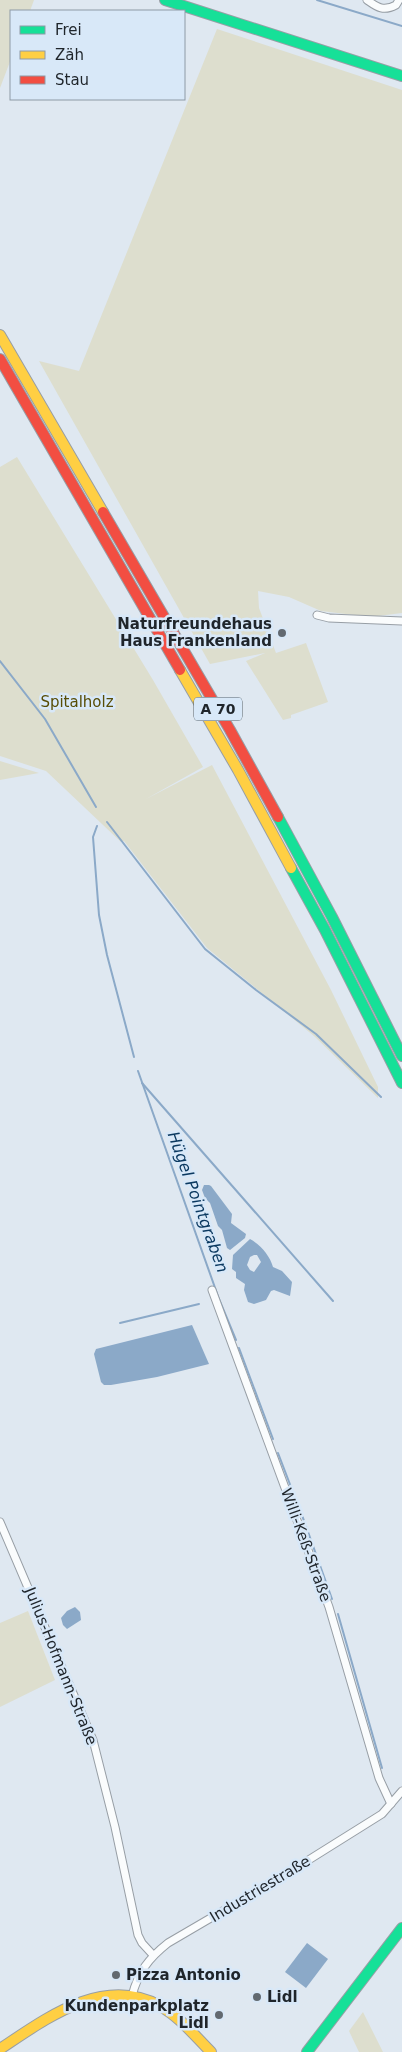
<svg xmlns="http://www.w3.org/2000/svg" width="402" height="2052" viewBox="0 0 402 2052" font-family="'DejaVu Sans',sans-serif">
	<rect width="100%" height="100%" fill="#dfe8f1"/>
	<g fill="#dddece">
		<path d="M0 0H34L30 11H11V59L0 88Z"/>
		<path d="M217 29 402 90V613L370 617 321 611 289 597 258 591 259 608 276 653 306 643 328 702 291 715V718L283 720 246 661 265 653 210 664 39 361 79 371Z"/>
		<path d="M17 457 153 680 203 767 146 799 212 765 331 990 378 1087V1098L314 1036 207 948 124 841 121 842 46 771 0 756V467Z"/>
		<path d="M0 761 39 773 0 780Z"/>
		<path d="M28 1611 55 1680 0 1707V1623Z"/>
		<path d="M363 2012 383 2052H359L349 2031Z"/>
	</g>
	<g fill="#8ba9c8" fill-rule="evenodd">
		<path d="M204 1185H209L211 1186 232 1214 231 1223 246 1234 245 1238 230 1250 227 1248 222 1230 218 1226 210 1203 205 1198 202 1190Z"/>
		<path d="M250 1239C261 1245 270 1256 273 1267L282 1271 292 1282 290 1296 274 1290 271 1291 266 1300 254 1304 248 1302 244 1290 245 1284 236 1278V1272L232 1269 233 1255ZM254 1255H257L261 1262 254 1272 250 1270 247 1265 250 1257Z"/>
		<path d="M192 1325 209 1364 157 1377 111 1385H104L101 1382 94 1354 96 1349Z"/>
		<path d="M75 1607 80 1612 81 1620 67 1629 63 1625 61 1618 67 1611Z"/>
		<path d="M307 1943 328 1959 306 1988 285 1972Z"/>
	</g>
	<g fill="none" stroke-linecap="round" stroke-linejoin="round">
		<g stroke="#8ba9c8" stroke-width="2">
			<path d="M317 0 402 26"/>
			<path d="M0 661 45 719 96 807"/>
			<path d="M107 822 205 949 256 990 316 1034 381 1097"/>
			<path d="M97 826 93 837 99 915 107 955 134 1057"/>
			<path d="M138 1071 219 1299 236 1340"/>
			<path d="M142 1083 333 1301"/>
			<path d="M120 1323 199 1304"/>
			<path d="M239 1348 273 1439"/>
			<path d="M278 1453 291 1487"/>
			<path d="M298 1504 332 1599"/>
			<path d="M338 1614 382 1768"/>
		</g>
		<defs>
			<g id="street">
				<path d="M367 0C377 7 383 12 396 5L399 0"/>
				<path d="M317 615 329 618 402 621"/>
				<path d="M212 1290 329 1607 379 1778 391 1804"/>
				<path d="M0 1522 93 1740 115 1827 138 1935 142 1943 153 1955"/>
				<path d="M132 1996C138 1972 149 1958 168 1943L291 1871 382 1814 402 1791"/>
			</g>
			<g id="fast">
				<path d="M165 0 402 76"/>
				<path d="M278 817 332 917 402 1056"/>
				<path d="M291 868 325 930 402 1083"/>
				<path d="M307 2052 402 1928"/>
			</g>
			<g id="slow">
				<path d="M0 335 103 512"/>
				<path d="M180 670 238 770 291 868"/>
				<path d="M0 2049C47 2018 103 1975 160 2006 180 2017 195 2036 211 2052"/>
			</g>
			<g id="jam">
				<path d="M0 359 180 670"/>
				<path d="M103 512 230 730 278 817"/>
			</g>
		</defs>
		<use href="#street" stroke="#979ea5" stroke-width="9"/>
		<use href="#fast" stroke="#979ea5" stroke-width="12"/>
		<use href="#slow" stroke="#979ea5" stroke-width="12"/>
		<use href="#jam" stroke="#979ea5" stroke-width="12"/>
		<use href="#street" stroke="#fafcfd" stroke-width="7"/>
		<use href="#fast" stroke="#16e098" stroke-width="10"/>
		<use href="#slow" stroke="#ffcf43" stroke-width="10"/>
		<use href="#jam" stroke="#f24e42" stroke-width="10"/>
	</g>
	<g fill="#626970" stroke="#d8e8f8" stroke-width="2">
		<circle cx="282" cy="633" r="5"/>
		<circle cx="116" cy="1975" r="5"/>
		<circle cx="257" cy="1997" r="5"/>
		<circle cx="219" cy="2015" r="5"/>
	</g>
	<g text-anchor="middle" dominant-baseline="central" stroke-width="5" stroke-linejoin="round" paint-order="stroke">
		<rect fill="#d8e8f8" stroke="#566068" stroke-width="1" x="194" y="697.5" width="48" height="23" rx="4"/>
		<g font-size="14" font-weight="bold" fill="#1f252b">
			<text x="218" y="709">A 70</text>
		</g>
		<g font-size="15" font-weight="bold" fill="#1f252b" stroke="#d8e8f8" text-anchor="end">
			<text x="272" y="624">Naturfreundehaus<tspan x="272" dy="17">Haus Frankenland</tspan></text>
			<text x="126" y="1975" text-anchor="start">Pizza Antonio</text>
			<text x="267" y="1997" text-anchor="start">Lidl</text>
			<text x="209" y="2006">Kundenparkplatz<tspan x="209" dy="17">Lidl</tspan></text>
		</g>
		<g font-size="15" fill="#584d06" stroke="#d8e8f8">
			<text x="77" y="702">Spitalholz</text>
		</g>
		<g font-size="15" fill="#1f252b" stroke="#d8e8f8">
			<text transform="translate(306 1545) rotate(70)">Willi-Keß-Straße</text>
			<text transform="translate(61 1666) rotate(68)">Julius-Hofmann-Straße</text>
			<text transform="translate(260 1889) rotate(-31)">Industriestraße</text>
		</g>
		<g font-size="16" font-style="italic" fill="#0b3960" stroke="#d8e8f8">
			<text transform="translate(198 1202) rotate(70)">Hügel Pointgraben</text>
		</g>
	</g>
	<rect x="10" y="10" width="175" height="90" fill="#d8e8f8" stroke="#8e9aa6"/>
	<rect x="20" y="26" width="25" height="8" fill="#16e098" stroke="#8e9aa6"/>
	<text x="55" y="35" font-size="15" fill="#1f252b">Frei</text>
	<rect x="20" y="51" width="25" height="8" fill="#ffcf43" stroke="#8e9aa6"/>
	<text x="55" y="60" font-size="15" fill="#1f252b">Zäh</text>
	<rect x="20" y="76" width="25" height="8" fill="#f24e42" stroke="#8e9aa6"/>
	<text x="55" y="85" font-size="15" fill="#1f252b">Stau</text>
</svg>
